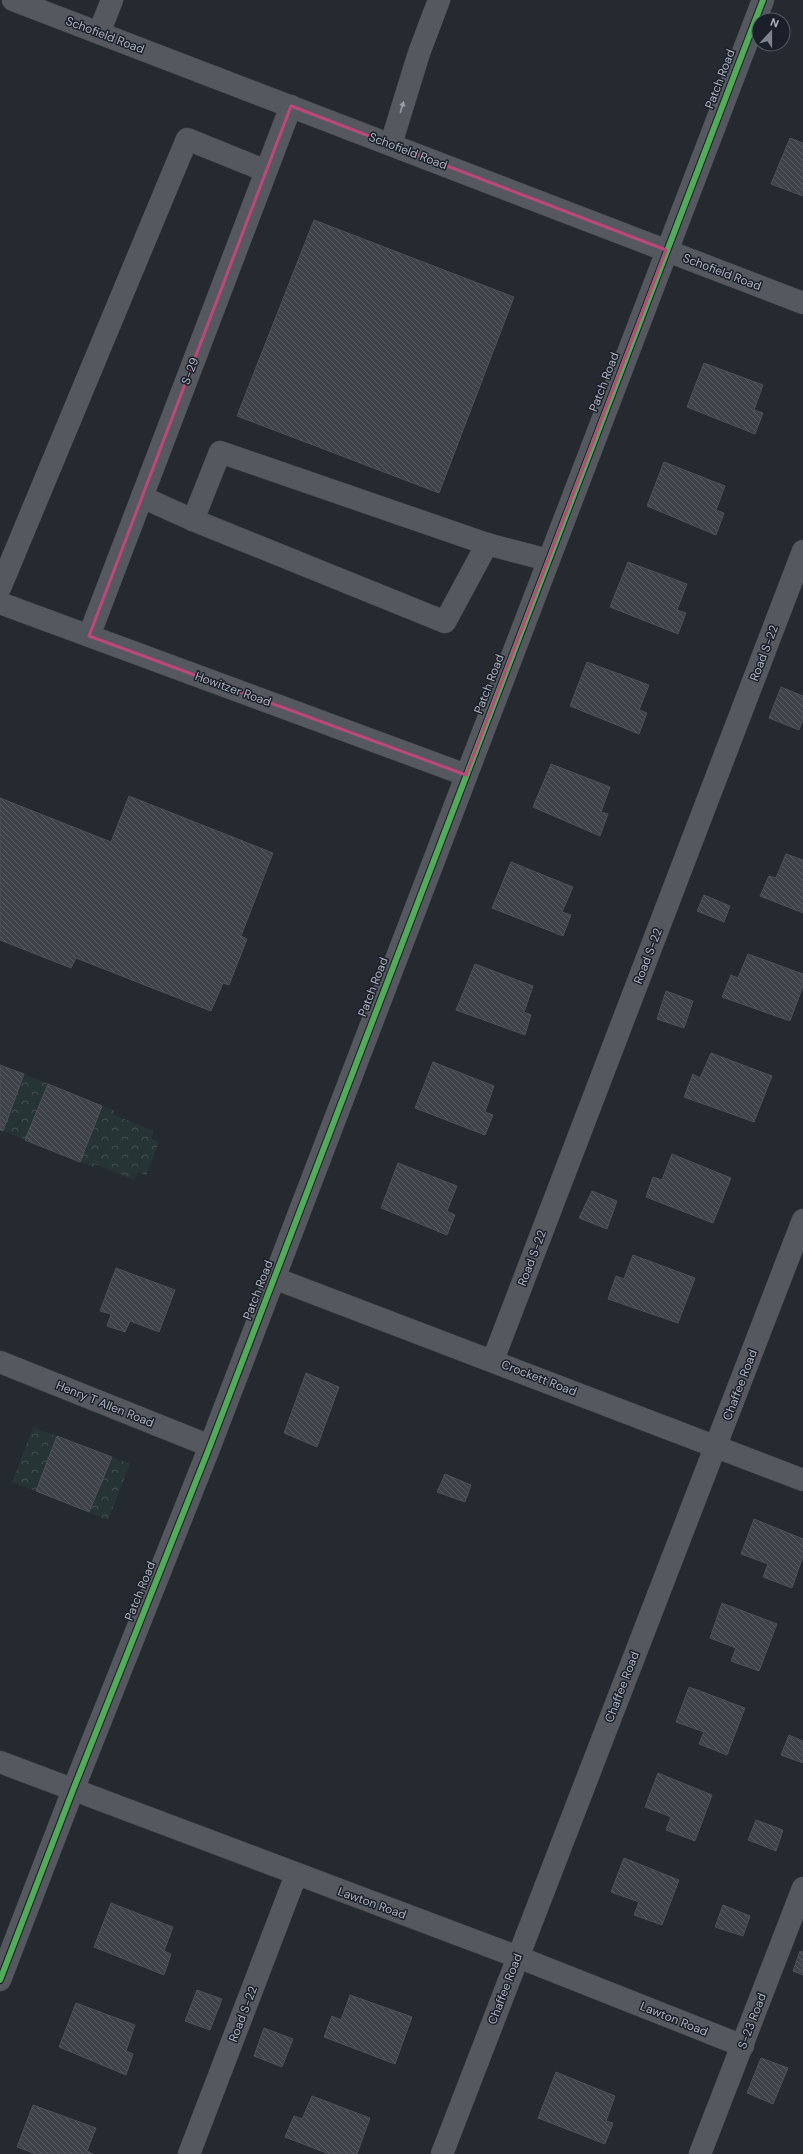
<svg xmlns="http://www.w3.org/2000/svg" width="803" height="2154" viewBox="0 0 803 2154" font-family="'DM Sans',sans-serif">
	<defs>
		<pattern id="park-crowns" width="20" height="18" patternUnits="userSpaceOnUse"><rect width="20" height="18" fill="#263436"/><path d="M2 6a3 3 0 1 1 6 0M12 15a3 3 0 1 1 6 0" fill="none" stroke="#434f51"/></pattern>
		<pattern id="building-back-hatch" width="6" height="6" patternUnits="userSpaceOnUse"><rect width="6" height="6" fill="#3f4248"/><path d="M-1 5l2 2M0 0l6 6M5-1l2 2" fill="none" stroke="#585b61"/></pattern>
	</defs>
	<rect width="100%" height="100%" fill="#252930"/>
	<g fill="url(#park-crowns)">
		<path d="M24 1074 115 1111 114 1115 154 1131 151 1139 159 1142 146 1176 138 1172 134 1180 95 1164 93 1167 3 1131Z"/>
		<path d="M33 1427 130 1464 108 1520 12 1482Z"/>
	</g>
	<g fill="url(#building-back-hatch)" stroke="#4d5157">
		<path d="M790 138 803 143V196L771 184Z"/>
		<path d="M314 220 514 297 439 493 237 416Z"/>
		<path d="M704 363 763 385 754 410 763 413 755 434 687 407Z"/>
		<path d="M664 462 725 486 716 510 724 513 716 535 647 506Z"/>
		<path d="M628 562 687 584 677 610 686 613 678 634 610 607Z"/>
		<path d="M587 662 649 685 639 710 647 713 639 734 570 706Z"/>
		<path d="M781 687 803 696V719L799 730 769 718Z"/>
		<path d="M551 764 610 787 601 812 608 814 600 836 533 807Z"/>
		<path d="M129 796 273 853 241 936 247 939 229 985 223 983 211 1011 76 958 71 968 0 940V798L111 842Z"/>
		<path d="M786 854 803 860V913L760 896 769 876 776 878Z"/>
		<path d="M511 862 573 887 562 912 571 915 563 936 492 908Z"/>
		<path d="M704 895 730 906 724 922 697 911Z"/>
		<path d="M748 954 803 974V986L790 1021 722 997 731 975 738 978Z"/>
		<path d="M475 964 533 986 524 1012 531 1015 525 1035 456 1010Z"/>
		<path d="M666 991 693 1001 684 1028 657 1019Z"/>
		<path d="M711 1053 772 1076 754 1122 684 1097 693 1074 700 1078Z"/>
		<path d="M433 1062 494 1086 485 1112 493 1115 485 1135 415 1108Z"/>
		<path d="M0 1065 24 1074 3 1131 0 1130Z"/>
		<path d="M48 1084 102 1106 80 1162 25 1140Z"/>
		<path d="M672 1154 731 1178 713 1223 646 1197 653 1177 662 1180Z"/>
		<path d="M398 1163 457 1186 447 1211 455 1215 447 1235 381 1208Z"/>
		<path d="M592 1191 617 1201 607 1229 579 1218Z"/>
		<path d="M633 1255 695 1278 678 1323 608 1299 616 1276 624 1279Z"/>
		<path d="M116 1268 175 1290 159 1332 130 1321 125 1332 107 1326 111 1314 100 1311Z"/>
		<path d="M306 1373 339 1387 317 1447 284 1433Z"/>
		<path d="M57 1436 112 1457 89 1512 36 1491Z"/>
		<path d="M445 1474 471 1485 465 1502 437 1492Z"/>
		<path d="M754 1519 803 1539V1556L792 1588 763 1577 768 1564 741 1554Z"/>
		<path d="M722 1603 777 1624 759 1671 731 1661 736 1648 710 1638Z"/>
		<path d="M689 1687 745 1708 727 1755 699 1744 704 1732 676 1722Z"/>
		<path d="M789 1735 803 1741V1763L781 1755Z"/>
		<path d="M658 1773 712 1795 695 1841 666 1830 671 1817 645 1807Z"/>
		<path d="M756 1820 783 1830 776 1851 748 1840Z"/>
		<path d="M624 1858 679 1880 662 1925 634 1915 639 1902 611 1892Z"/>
		<path d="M111 1903 173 1927 164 1951 171 1954 164 1975 94 1947Z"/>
		<path d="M723 1905 750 1916 743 1936 715 1927Z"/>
		<path d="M800 1951 803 1952V1975L793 1971Z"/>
		<path d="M197 1990 222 1999 210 2030 185 2021Z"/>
		<path d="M350 1995 412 2017 395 2064 324 2037 332 2016 341 2020Z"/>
		<path d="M76 2003 135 2025 126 2051 133 2054 126 2075 59 2047Z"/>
		<path d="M264 2028 293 2039 282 2067 254 2056Z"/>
		<path d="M761 2058 788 2068 773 2104 747 2093Z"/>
		<path d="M556 2072 615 2096 606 2121 613 2123 605 2144 538 2118Z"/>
		<path d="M312 2096 370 2118 357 2154H329L285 2137 294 2116 302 2119Z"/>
		<path d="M33 2105 96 2128 87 2151 93 2154H36L17 2147Z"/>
	</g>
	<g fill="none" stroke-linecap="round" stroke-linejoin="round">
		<defs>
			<g id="minor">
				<path d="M13 0 803 303"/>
				<path d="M99 33 112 0"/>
				<path d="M391 144 419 53 439 0"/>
				<path d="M220 452 487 544 445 622 193 520Z"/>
				<path d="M142 497 193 520"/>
				<path d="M487 544 548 560"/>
				<path d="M0 588 187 139 266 171"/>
				<path d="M0 603 466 775"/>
				<path d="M89 636 291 106"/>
				<path d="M274 1278 803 1480"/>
				<path d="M493 1360 803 551"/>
				<path d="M0 1362 210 1446"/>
				<path d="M0 1762 518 1957 743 2046"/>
				<path d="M0 1980 73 1790 210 1446 763 0"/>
				<path d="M189 2154 296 1875"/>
				<path d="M442 2154 803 1220"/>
				<path d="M700 2154 803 1888"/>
			</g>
		</defs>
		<use href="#minor" stroke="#414449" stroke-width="23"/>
		<use href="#minor" stroke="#55585e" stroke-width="22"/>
		<defs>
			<path id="cycleway" d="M0 1980 73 1790 210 1446 763 0"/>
		</defs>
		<use href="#cycleway" stroke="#1a1f29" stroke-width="8"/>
		<use href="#cycleway" stroke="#51ab58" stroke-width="6"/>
	</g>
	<defs><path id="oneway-solid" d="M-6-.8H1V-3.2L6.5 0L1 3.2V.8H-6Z"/></defs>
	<use fill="#989ea8" href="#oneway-solid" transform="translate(402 107) rotate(-73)"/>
	<path fill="none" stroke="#bc477a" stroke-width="3" stroke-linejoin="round" d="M291 106 666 250 466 775 89 636Z"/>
	<g text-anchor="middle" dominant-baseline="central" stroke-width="3" stroke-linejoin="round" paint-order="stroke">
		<g font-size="12" fill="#aeb5c1" stroke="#1a1f29">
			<text transform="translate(105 35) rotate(21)">Schofield Road</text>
			<text transform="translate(720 79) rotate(-69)">Patch Road</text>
			<text transform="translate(408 151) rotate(21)">Schofield Road</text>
			<text transform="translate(722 272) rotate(21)">Schofield Road</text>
			<text transform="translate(190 371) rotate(-69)">S-29</text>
			<text transform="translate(604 382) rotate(-69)">Patch Road</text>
			<text transform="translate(764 653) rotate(-69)">Road S-22</text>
			<text transform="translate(489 684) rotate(-69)">Patch Road</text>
			<text transform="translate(233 689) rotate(20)">Howitzer Road</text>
			<text transform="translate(648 956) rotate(-69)">Road S-22</text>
			<text transform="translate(373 987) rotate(-69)">Patch Road</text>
			<text transform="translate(532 1258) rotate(-69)">Road S-22</text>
			<text transform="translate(258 1290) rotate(-69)">Patch Road</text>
			<text transform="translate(539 1378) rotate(21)">Crockett Road</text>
			<text transform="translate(740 1385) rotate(-69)">Chaffee Road</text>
			<text transform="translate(105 1404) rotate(22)">Henry T Allen Road</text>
			<text transform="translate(140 1591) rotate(-68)">Patch Road</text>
			<text transform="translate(622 1687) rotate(-69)">Chaffee Road</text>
			<text transform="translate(372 1903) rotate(20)">Lawton Road</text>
			<text transform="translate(505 1989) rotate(-69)">Chaffee Road</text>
			<text transform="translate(243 2014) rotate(-69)">Road S-22</text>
			<text transform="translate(674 2019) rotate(22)">Lawton Road</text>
			<text transform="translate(752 2021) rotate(-69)">S-23 Road</text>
		</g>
	</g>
	<g transform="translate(771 32) rotate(21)"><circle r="19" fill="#1a1f29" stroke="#555b66"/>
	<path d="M0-3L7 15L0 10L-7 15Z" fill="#7e848e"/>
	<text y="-6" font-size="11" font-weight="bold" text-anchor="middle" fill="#aeb5c1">N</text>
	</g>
</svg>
